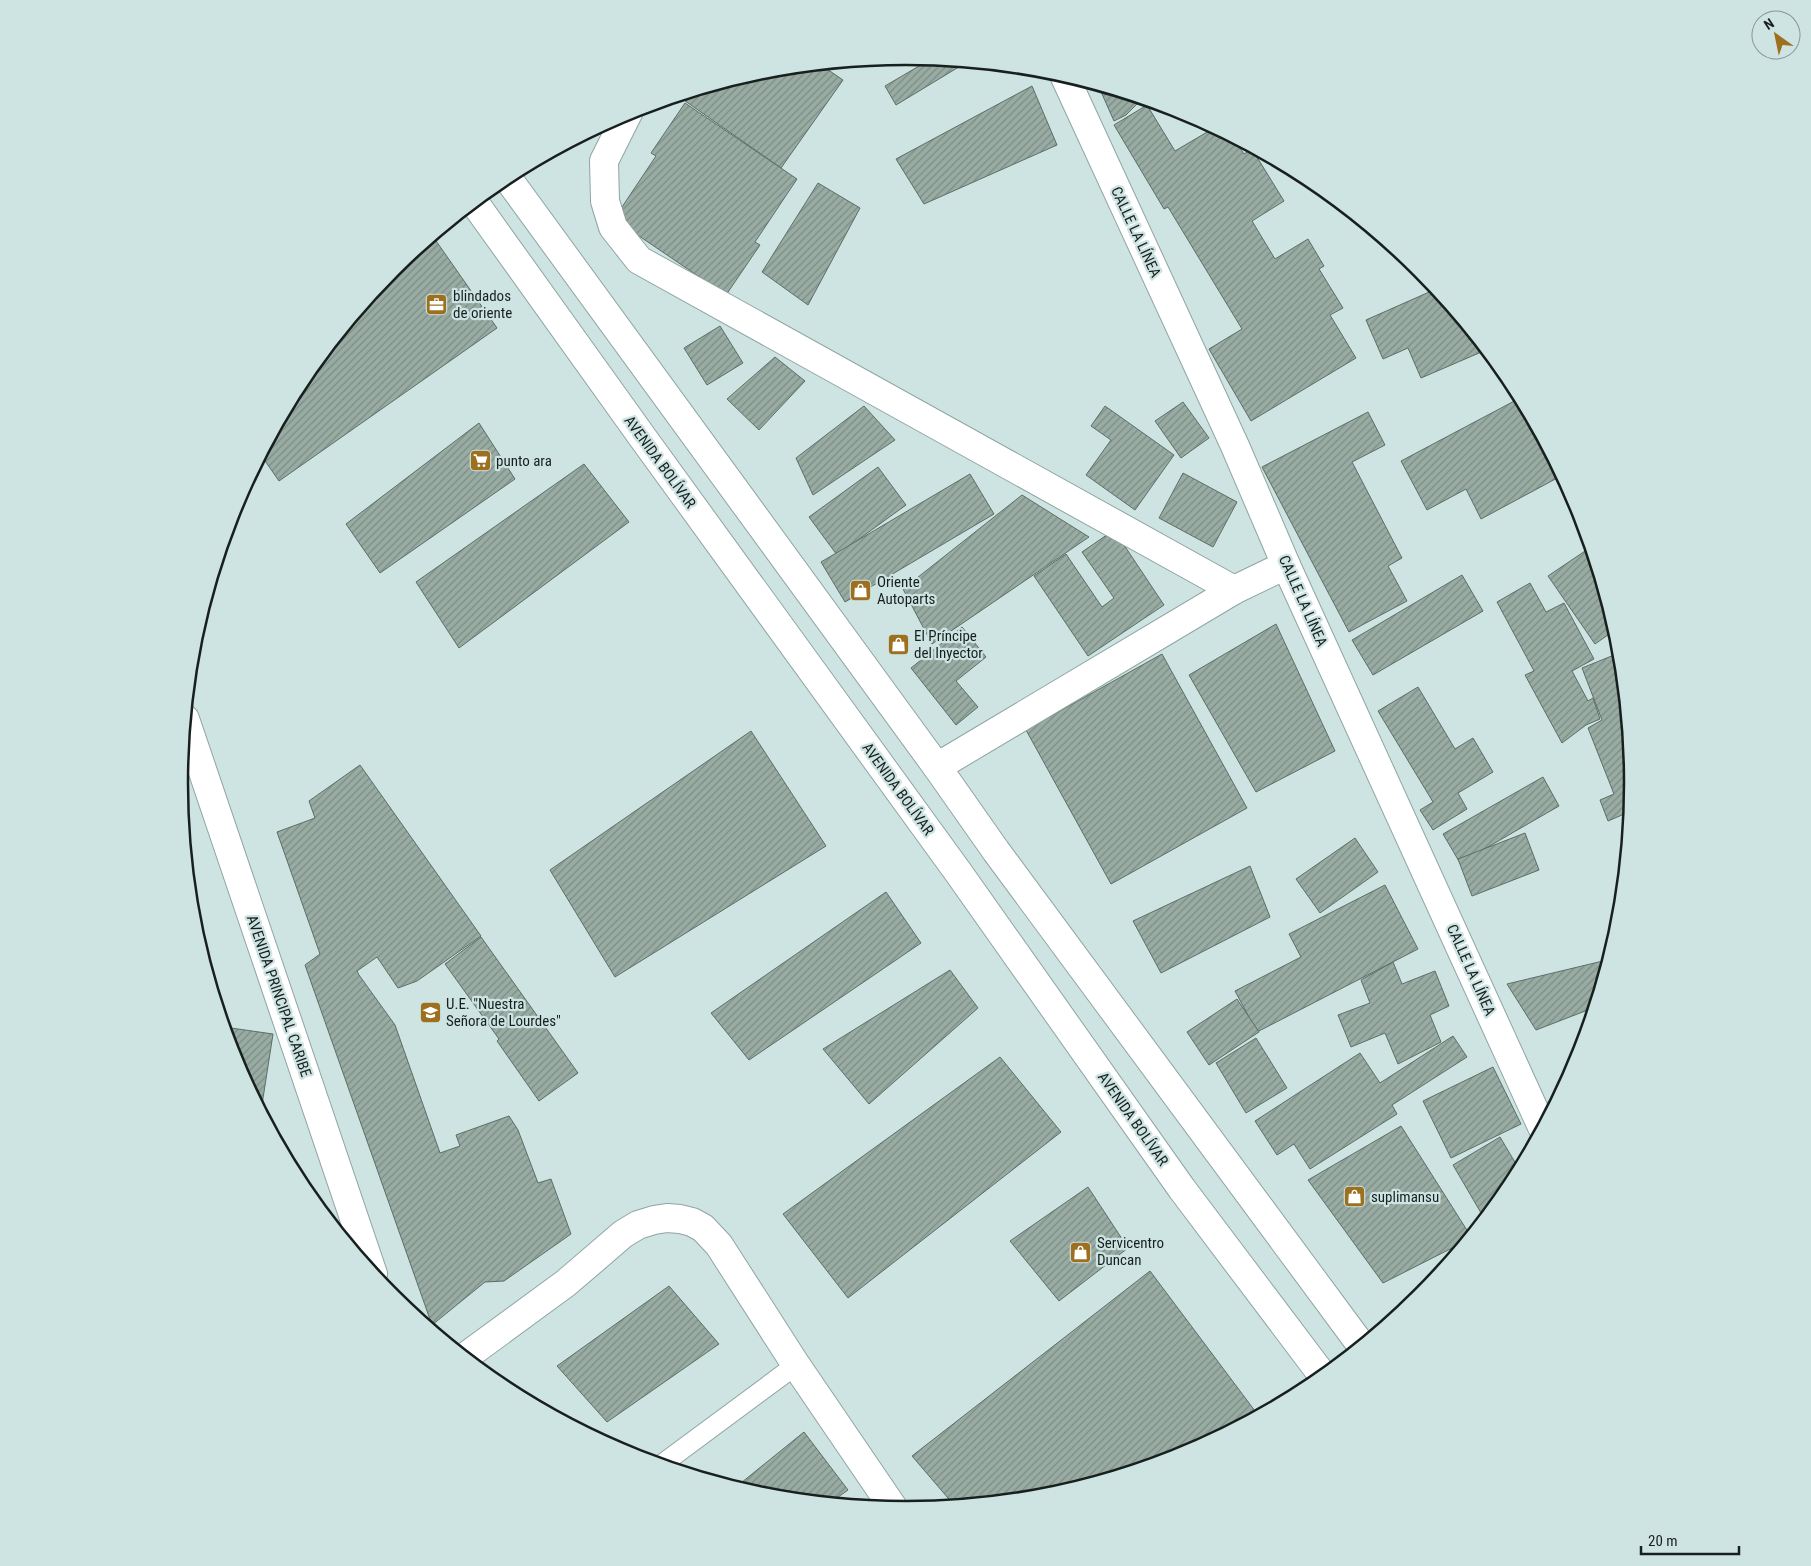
<svg xmlns="http://www.w3.org/2000/svg" width="1811" height="1566" viewBox="0 0 1811 1566" font-family="'Roboto Condensed',sans-serif">
	<defs>
		<pattern id="building-hatch" width="6" height="6" patternUnits="userSpaceOnUse" patternTransform="scale(1.25)"><rect width="6" height="6" fill="#99aca3"/><path d="M-1 1l2-2M0 6l6-6M5 7l2-2" fill="none" stroke="#7c8c84"/></pattern>
	</defs>
	<rect width="100%" height="100%" fill="#cde4e2"/>
	<g fill="url(#building-hatch)" stroke="#5c6e66">
		<path d="M931 59 967 62 896 105 885 86Z"/>
		<path d="M821 65 843 80 781 168 678 96 764 70Z"/>
		<path d="M1098 85 1142 99 1126 115 1114 121Z"/>
		<path d="M1032 86 1057 145 924 204 896 159Z"/>
		<path d="M685 103 797 179 755 242 760 245 726 295 614 219 656 156 651 153Z"/>
		<path d="M1147 105 1175 151 1214 128 1234 139 1244 154 1252 149 1284 201 1252 221 1275 259 1308 239 1324 266 1319 269 1343 308 1330 315 1356 358 1251 421 1209 349 1242 329 1168 207 1164 209 1114 125Z"/>
		<path d="M818 183 860 208 808 305 762 272Z"/>
		<path d="M434 238 497 328 279 481 261 455 301 379 392 269Z"/>
		<path d="M1436 289 1486 350 1421 378 1408 348 1383 359 1366 320Z"/>
		<path d="M720 326 743 363 707 385 684 348Z"/>
		<path d="M775 357 805 381 759 430 727 399Z"/>
		<path d="M1520 398 1561 476 1481 519 1466 489 1427 510 1401 461Z"/>
		<path d="M1183 402 1209 438 1181 458 1155 421Z"/>
		<path d="M864 406 895 440 813 495 796 458Z"/>
		<path d="M1105 406 1174 455 1135 510 1086 475 1111 440 1091 426Z"/>
		<path d="M1368 412 1385 445 1352 462 1402 558 1388 566 1407 601 1349 632 1262 467Z"/>
		<path d="M479 423 515 479 380 573 346 524Z"/>
		<path d="M584 464 629 522 459 648 416 582Z"/>
		<path d="M878 467 906 505 837 555 809 517Z"/>
		<path d="M1183 473 1237 502 1213 547 1159 518Z"/>
		<path d="M970 474 994 514 845 602 821 562Z"/>
		<path d="M1022 495 1089 537 932 644 903 589Z"/>
		<path d="M1114 530 1164 605 1088 656 1034 576 1066 554 1102 607 1114 598 1082 552Z"/>
		<path d="M1588 549 1593 556 1615 630 1595 644 1548 576Z"/>
		<path d="M1462 575 1483 611 1373 675 1352 640Z"/>
		<path d="M1530 583 1546 612 1564 603 1594 659 1572 671 1588 701 1593 698 1600 719 1586 725 1562 743 1525 675 1534 671 1497 602Z"/>
		<path d="M1276 624 1335 751 1256 792 1189 675Z"/>
		<path d="M962 627 986 657 956 681 978 707 956 725 911 668Z"/>
		<path d="M1619 653 1632 783 1629 812 1608 821 1600 800 1614 794 1588 728 1602 720 1582 668Z"/>
		<path d="M1162 654 1247 808 1111 884 1026 730Z"/>
		<path d="M1418 687 1455 749 1473 738 1493 772 1458 793 1467 809 1433 830 1420 810 1433 802 1378 711Z"/>
		<path d="M751 731 826 846 615 977 550 870Z"/>
		<path d="M360 765 481 936 417 981 398 988 377 957 357 971 359 975 395 1025 440 1153 460 1146 456 1135 509 1116 518 1130 538 1183 551 1179 571 1234 504 1281 485 1282 432 1325 305 965 320 954 277 832 315 818 309 801Z"/>
		<path d="M1543 777 1559 806 1460 863 1443 834Z"/>
		<path d="M1525 833 1539 870 1472 896 1458 859Z"/>
		<path d="M1355 838 1378 872 1320 913 1296 879Z"/>
		<path d="M1250 866 1270 917 1161 973 1133 921Z"/>
		<path d="M1385 885 1418 949 1257 1032 1235 991 1301 957 1289 934Z"/>
		<path d="M886 892 921 943 749 1060 711 1013Z"/>
		<path d="M481 937 578 1073 539 1101 497 1041 499 1039 445 964Z"/>
		<path d="M1607 960 1593 1008 1536 1030 1507 984Z"/>
		<path d="M1393 962 1402 984 1435 971 1449 1006 1430 1015 1441 1042 1398 1064 1385 1033 1351 1047 1338 1015 1370 1003 1361 980Z"/>
		<path d="M950 970 978 1008 869 1104 823 1049Z"/>
		<path d="M1237 999 1259 1032 1209 1065 1187 1032Z"/>
		<path d="M224 1027 273 1034 261 1111 234 1061Z"/>
		<path d="M1453 1036 1467 1057 1392 1105 1397 1114 1310 1169 1294 1144 1277 1155 1255 1121 1360 1053 1380 1083Z"/>
		<path d="M1256 1038 1287 1088 1246 1113 1216 1063Z"/>
		<path d="M1000 1057 1061 1132 848 1298 783 1214Z"/>
		<path d="M1493 1067 1521 1124 1451 1158 1423 1101Z"/>
		<path d="M1401 1126 1470 1235 1464 1242 1383 1283 1308 1180Z"/>
		<path d="M1500 1137 1519 1169 1510 1187 1484 1218 1453 1165Z"/>
		<path d="M1088 1187 1128 1248 1059 1301 1010 1241Z"/>
		<path d="M1150 1271 1258 1415 1183 1455 1047 1496 954 1505 912 1456Z"/>
		<path d="M669 1286 719 1344 607 1422 557 1366Z"/>
		<path d="M804 1432 848 1490 831 1502 763 1496 736 1487Z"/>
	</g>
	<g fill="none" stroke-linecap="round" stroke-linejoin="round">
		<defs>
			<path id="lane" d="M661 1465 796 1365"/>
			<g id="street">
				<path d="M1064 75 1235 446 1286 565 1542 1127"/>
				<path d="M629 111 604 161 605 201 613 227 639 260 1234 590"/>
				<path d="M185 719 373 1274"/>
				<path d="M937 767 1234 590 1286 565"/>
				<path d="M465 1357 566 1283 623 1234 638 1225 654 1220 667 1218 680 1219 692 1222 703 1228 719 1245 796 1365 894 1509"/>
			</g>
			<g id="secondary">
				<path d="M506 176 937 767 996 851 1361 1345"/>
				<path d="M474 202 643 438 958 872 1182 1189 1323 1376"/>
			</g>
		</defs>
		<use href="#lane" stroke="#8fa5a3" stroke-width="21"/>
		<use href="#street" stroke="#8fa5a3" stroke-width="30"/>
		<use href="#secondary" stroke="#8fa5a3" stroke-width="30"/>
		<use href="#lane" stroke="#fff" stroke-width="19"/>
		<use href="#street" stroke="#fff" stroke-width="28"/>
		<use href="#secondary" stroke="#fff" stroke-width="28"/>
	</g>
	<defs>
		<symbol id="office-square" viewBox="-11 -11 22 22"><rect x="-9" y="-9" width="18" height="18" rx="4" fill="#9d7020" stroke="#cde4e2"/><path d="M-6-3h4V-5.5h4V-3h4V5H-6ZM-1-4.5V-3h2v-1.5ZM-6 0V1H6V0Z" fill="#fff"/></symbol>
		<symbol id="supermarket-square" viewBox="-11 -11 22 22"><rect x="-9" y="-9" width="18" height="18" rx="4" fill="#9d7020" stroke="#cde4e2"/><path d="M-6-5.5h2.5l.6 2H6L4.5 2H-2.5L-4.4-4H-6ZM-1.5 3.2a1.3 1.3 0 1 0 .1 0ZM3 3.2a1.3 1.3 0 1 0 .1 0Z" fill="#fff"/></symbol>
		<symbol id="shop-square" viewBox="-11 -11 22 22"><rect x="-9" y="-9" width="18" height="18" rx="4" fill="#9d7020" stroke="#cde4e2"/><path d="M-5-2.5h2.3a2.7 3.5 0 0 1 5.4 0H5L5.5 6h-11ZM-1.5-2.5h3a1.5 2.3 0 0 0-3 0Z" fill="#fff"/></symbol>
		<symbol id="school-square" viewBox="-11 -11 22 22"><rect x="-9" y="-9" width="18" height="18" rx="4" fill="#9d7020" stroke="#cde4e2"/><path d="M0-5L7-2L0 1L-7-2ZM-4 1L0 2.5L4 1V4Q0 6-4 4Z" fill="#fff"/></symbol>
	</defs>
	<g fill-rule="evenodd">
		<use href="#office-square" x="424" y="292" width="25" height="25"/>
		<use href="#supermarket-square" x="468" y="448" width="25" height="25"/>
		<use href="#shop-square" x="848" y="578" width="25" height="25"/>
		<use href="#shop-square" x="886" y="632" width="25" height="25"/>
		<use href="#school-square" x="418" y="1000" width="25" height="25"/>
		<use href="#shop-square" x="1342" y="1184" width="25" height="25"/>
		<use href="#shop-square" x="1068" y="1240" width="25" height="25"/>
	</g>
	<g text-anchor="middle" dominant-baseline="central" stroke-width="4.5" stroke-linejoin="round" paint-order="stroke">
		<g font-size="15" fill="#18201f" stroke="#cde4e2">
			<text transform="translate(1136 232) rotate(65)">CALLE LA LÍNEA</text>
			<text transform="translate(660 462) rotate(54)">AVENIDA BOLÍVAR</text>
			<text transform="translate(1303 601) rotate(66)">CALLE LA LÍNEA</text>
			<text transform="translate(898 789) rotate(54)">AVENIDA BOLÍVAR</text>
			<text transform="translate(1471 970) rotate(66)">CALLE LA LÍNEA</text>
			<text transform="translate(279 996) rotate(71)">AVENIDA PRINCIPAL CARIBE</text>
			<text transform="translate(1133 1119) rotate(55)">AVENIDA BOLÍVAR</text>
		</g>
		<g font-size="15" fill="#18201f" stroke="#cde4e2" text-anchor="start">
			<text x="453" y="296">blindados<tspan x="453" dy="17">de oriente</tspan></text>
			<text x="496" y="461">punto ara</text>
			<text x="877" y="582">Oriente<tspan x="877" dy="17">Autoparts</tspan></text>
			<text x="914" y="636">El Príncipe<tspan x="914" dy="17">del Inyector</tspan></text>
			<text x="446" y="1004">U.E. "Nuestra<tspan x="446" dy="17">Señora de Lourdes"</tspan></text>
			<text x="1371" y="1197">suplimansu</text>
			<text x="1097" y="1243">Servicentro<tspan x="1097" dy="17">Duncan</tspan></text>
		</g>
	</g>
	<path d="M0 0H1811V1566H0ZM188 783a718 718 0 1 1 1436 0a718 718 0 1 1-1436 0Z" fill="#cde4e2" fill-rule="evenodd"/>
	<path fill="none" stroke="#18201f" stroke-width="2.5" d="M188 783a718 718 0 1 1 1436 0a718 718 0 1 1-1436 0Z"/>
	<g transform="translate(1776 35) rotate(327)"><circle r="24" fill="#cde4e2" stroke="#859694"/>
	<path d="M0-4L9 19L0 12L-9 19Z" fill="#9d7020"/>
	<text y="-8" font-size="14" font-weight="bold" text-anchor="middle" fill="#18201f">N</text>
	</g>
	<path d="M1641 1546v8h98v-8" fill="none" stroke="#18201f" stroke-width="2.5"/>
	<text x="1648" y="1546" font-size="15" fill="#18201f" stroke="#cde4e2" stroke-width="4" paint-order="stroke">20 m</text>
</svg>
